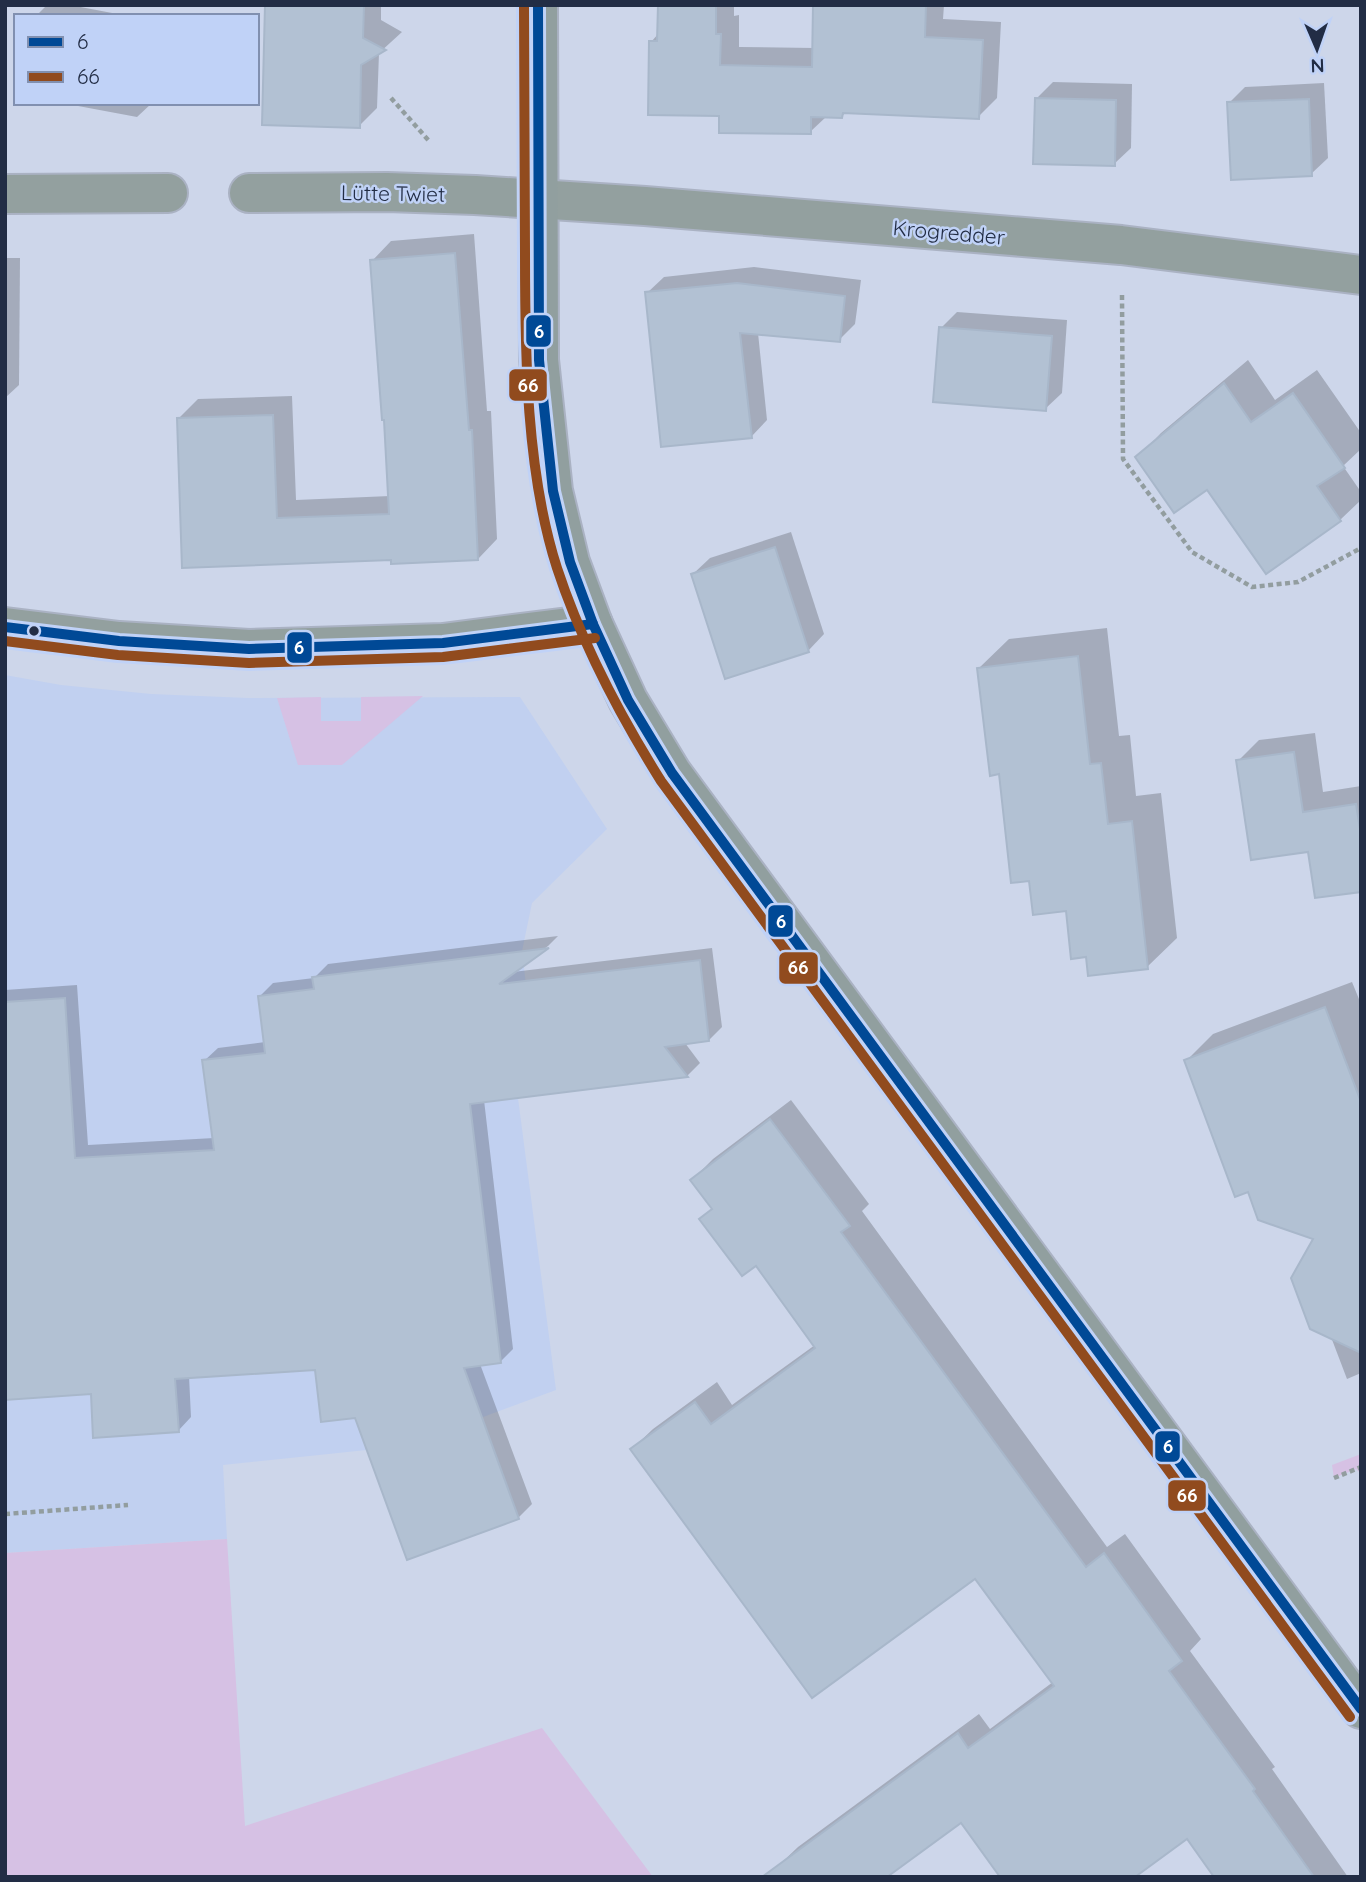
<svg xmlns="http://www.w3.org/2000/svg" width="1366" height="1882" viewBox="0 0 1366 1882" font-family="Quicksand,sans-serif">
	<rect width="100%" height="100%" fill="#cdd6ea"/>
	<path fill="#c1d0f0" d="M5 675 61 685 151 694 248 698 520 697 607 829 532 903 522 951 539 1095 518 1098 556 1390 405 1446 223 1465 227 1539 5 1553Z"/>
	<g fill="#d6c1e4">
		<path d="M423 696 342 765H298L277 698 321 697V721H361V697Z"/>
		<path d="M1361 1454V1474L1356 1469 1334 1478 1332 1465Z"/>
		<path d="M227 1539 245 1826 542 1728 653 1877H5V1553Z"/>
	</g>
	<g fill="#0003">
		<path d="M47 5H70L128 16H36Z"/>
		<path d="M267 5H381V20L402 32 379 53 377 108 359 126Z"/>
		<path d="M660 5H734V16L739 15V47L814 48 815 5H944L943 19 1001 22 997 98 978 117 846 112 842 116H827L810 132 721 115 651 42 659 33Z"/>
		<path d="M1053 82 1132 84 1131 148 1114 164 1037 98Z"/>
		<path d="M1324 83 1328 158 1311 174 1229 103 1245 87Z"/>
		<path d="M62 103H152L137 117Z"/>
		<path d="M474 234 487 411H491L497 539 478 559H393L184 566 178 419 198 399 292 396 296 500 390 496 386 418 372 261 391 241Z"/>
		<path d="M5 258H20L19 385 5 398Z"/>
		<path d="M754 267 861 280 855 324 839 340 758 333 767 420 751 437 647 293 664 277Z"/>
		<path d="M957 312 1067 320 1062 393 1045 409 941 328Z"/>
		<path d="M1248 360 1275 400 1317 370 1361 433V449L1343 466 1361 492V500L1340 520 1208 487 1138 457 1161 433Z"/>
		<path d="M791 532 824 634 808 651 693 574 710 558Z"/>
		<path d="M1107 628 1119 736 1130 735 1136 796 1161 793 1177 938 1147 967 1088 955 1067 909 1031 879 1001 772 979 668 1009 639Z"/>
		<path d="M1315 733 1323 792 1361 786V890L1309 850 1238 761 1259 740Z"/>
		<path d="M558 936 548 946 513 972 712 948 722 1027 709 1040 685 1043 700 1063 687 1076 484 1100 513 1349 500 1362 480 1364 532 1504 518 1518 356 1417 316 1368 189 1376 191 1417 178 1431 92 1392 5 1398V990L77 985 88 1145 214 1138 204 1061 218 1048 265 1042 260 996 273 983 314 978 328 964Z"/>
		<path d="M1352 982 1361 1004V1373L1347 1379 1331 1337 1315 1238 1249 1190 1186 1061 1213 1034Z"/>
		<path d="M791 1100 869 1204 862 1211 1107 1547 1125 1534 1201 1639 1190 1651 1275 1767 1272 1769 1348 1877H1216L1188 1836 961 1821 777 1867 798 1847 979 1714 990 1729 1053 1682 975 1577 632 1449 653 1429 717 1382 732 1405 815 1345 756 1264 701 1219 713 1208 692 1180 713 1159Z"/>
	</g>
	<g fill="#b2c1d3" stroke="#a8b7ca" stroke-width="2">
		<path d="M265 5H364L363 38 386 50 361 65 360 128 262 125Z"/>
		<path d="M658 5H716V34H721L720 65 812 67 813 5H926L925 37 983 40 979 119 843 113 842 118 811 117V134L719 133V116L648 115 649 41H657Z"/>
		<path d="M1035 98 1116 100 1115 166 1033 164Z"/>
		<path d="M1309 99 1312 176 1231 180 1227 102Z"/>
		<path d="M455 253 469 430H472L478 560 391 564V560L182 568 177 418 273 415 277 518 389 514 384 420H382L370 260Z"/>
		<path d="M737 283 845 296 840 342 740 333 752 438 661 447 645 292Z"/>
		<path d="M939 327 1052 336 1046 411 933 402Z"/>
		<path d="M1224 383 1251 422 1293 393 1345 468 1317 486 1341 521 1266 574 1207 490 1174 513 1135 457Z"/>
		<path d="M775 547 809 652 725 679 691 574Z"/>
		<path d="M1078 656 1090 764 1101 763 1108 824 1132 821 1148 969 1088 976 1086 957 1071 959 1066 911 1033 915 1029 881 1011 883 999 774 990 776 977 668Z"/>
		<path d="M1294 752 1303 812 1356 804 1361 835V892L1315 898 1308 852 1251 860 1236 760Z"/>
		<path d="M549 948 499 984 700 960 709 1041 665 1047 688 1077 470 1104 501 1363 464 1368 519 1519 407 1560 355 1418 321 1422 315 1370 175 1379 179 1432 93 1438 91 1394 5 1400V1002L65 998 75 1158 214 1150 202 1060 265 1053 258 996 314 989 312 977Z"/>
		<path d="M1325 1007 1361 1102V1353L1310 1329 1291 1278 1313 1239 1258 1220 1248 1192 1235 1197 1184 1060Z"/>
		<path d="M770 1119 850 1226 841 1232 1086 1567 1104 1553 1182 1661 1169 1671 1255 1789 1253 1791 1314 1877H1214L1187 1839 1135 1877H1000L961 1823 887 1877H762L958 1733 968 1748 1054 1686 975 1579 812 1698 630 1449 695 1402 711 1424 815 1348 756 1266 742 1276 699 1219 712 1209 690 1180Z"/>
	</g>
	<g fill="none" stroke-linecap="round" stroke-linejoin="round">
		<defs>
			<g id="minor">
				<path d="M249 193 387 192 475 195 645 206 1121 245 1361 275"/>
				<path d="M5 194 168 193"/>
			</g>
			<path id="tertiary" d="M5 627 119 641 249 649 443 643 593 624"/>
			<path id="secondary" d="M538 5 539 360 553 491 570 562 593 624 628 700 672 773 1361 1709"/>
		</defs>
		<use href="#minor" stroke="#aab2c3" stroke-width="42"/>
		<use href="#tertiary" stroke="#aab2c3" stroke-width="42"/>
		<use href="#secondary" stroke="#aab2c3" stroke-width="42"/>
		<g stroke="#929d9f" stroke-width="4.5" stroke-dasharray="5 3.5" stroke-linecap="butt">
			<path d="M391 98 430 142"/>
			<path d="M1122 295 1123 459 1192 552 1252 587 1298 582 1361 548"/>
			<path d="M1334 1478 1361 1467"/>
			<path d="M5 1514 128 1505"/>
		</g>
		<use href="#minor" stroke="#93a09f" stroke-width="38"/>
		<use href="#tertiary" stroke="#93a09f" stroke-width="38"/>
		<use href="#secondary" stroke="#919f9f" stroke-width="38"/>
		<defs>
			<g id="bus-1">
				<path d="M538 5 539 360 553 491 570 562 593 624 628 700 672 773 1361 1709"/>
				<path d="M5 627 119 641 249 649 443 643 593 624"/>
			</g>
			<g id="bus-2">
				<path d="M524 5C524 88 524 171 525 254 525 354 526 472 557 568 582 644 619 714 661 781L1350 1717"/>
				<path d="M5 641 118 655 249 663 443 657 595 638"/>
			</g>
		</defs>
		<use href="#bus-1" stroke="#c0d2f7" stroke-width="16"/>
		<use href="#bus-2" stroke="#c0d2f7" stroke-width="16"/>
		<use href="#bus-1" stroke="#004996" stroke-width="10"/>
		<use href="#bus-2" stroke="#914b1e" stroke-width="10"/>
	</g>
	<circle fill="#222d45" stroke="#c0d2f7" stroke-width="2.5" cx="34" cy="631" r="6"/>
	<g text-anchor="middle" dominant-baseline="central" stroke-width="5" stroke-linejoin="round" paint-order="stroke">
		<g font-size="21" fill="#222d45" stroke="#c0d2f7">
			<text transform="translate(393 193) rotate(1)">Lütte Twiet</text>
			<text transform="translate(949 232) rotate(5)">Krogredder</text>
		</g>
	</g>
	<g stroke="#c0d2f7" stroke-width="2.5">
		<rect x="525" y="314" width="27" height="34" rx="7" fill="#004996"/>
		<rect x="508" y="368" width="40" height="34" rx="7" fill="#914b1e"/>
		<rect x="286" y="631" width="27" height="33" rx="7" fill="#004996"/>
		<rect x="767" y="904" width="27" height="34" rx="7" fill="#004996"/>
		<rect x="778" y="951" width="41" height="34" rx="7" fill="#914b1e"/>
		<rect x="1154" y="1430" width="27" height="33" rx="7" fill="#004996"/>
		<rect x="1167" y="1479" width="40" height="33" rx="7" fill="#914b1e"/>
	</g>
	<g font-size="19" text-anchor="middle" font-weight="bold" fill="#fff">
		<text x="539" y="338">6</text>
		<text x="528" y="392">66</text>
		<text x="299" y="654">6</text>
		<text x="781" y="928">6</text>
		<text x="798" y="974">66</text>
		<text x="1168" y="1453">6</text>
		<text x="1187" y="1502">66</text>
	</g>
	<rect width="1366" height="1882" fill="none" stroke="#222d45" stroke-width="14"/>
	<rect x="14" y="14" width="245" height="91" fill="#c0d2f7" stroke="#8190b0" stroke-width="2"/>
	<rect x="28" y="37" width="35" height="10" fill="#004996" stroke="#8190b0" stroke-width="2"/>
	<text x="77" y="49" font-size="21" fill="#222d45">6</text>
	<rect x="28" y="72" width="35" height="10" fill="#914b1e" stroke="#8190b0" stroke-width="2"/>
	<text x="77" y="84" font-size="21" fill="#222d45">66</text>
	<g transform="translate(1317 49) rotate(178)" stroke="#c0d2f7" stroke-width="5" paint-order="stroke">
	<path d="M0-5L12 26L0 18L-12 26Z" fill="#222d45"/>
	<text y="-10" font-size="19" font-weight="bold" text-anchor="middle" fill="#222d45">N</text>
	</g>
</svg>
